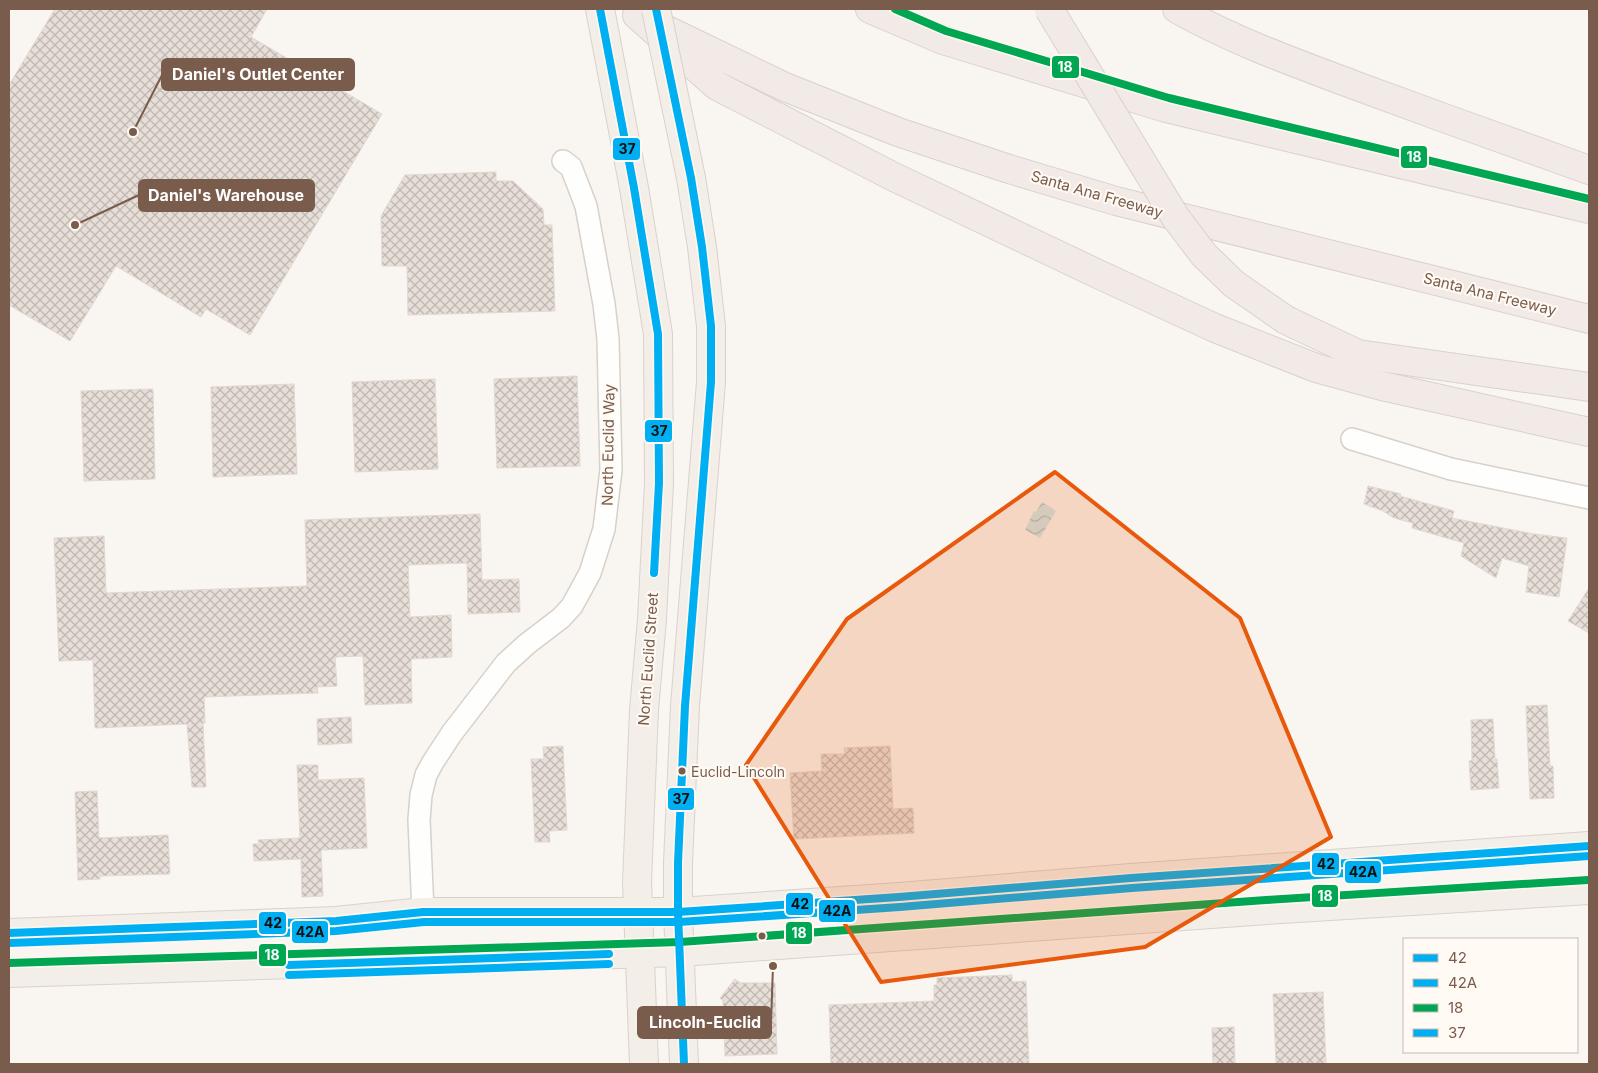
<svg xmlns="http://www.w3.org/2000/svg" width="1598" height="1073" viewBox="0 0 1598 1073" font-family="Inter,sans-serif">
	<defs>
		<pattern id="water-waves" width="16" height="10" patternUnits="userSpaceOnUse" patternTransform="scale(1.25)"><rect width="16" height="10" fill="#d0e8ea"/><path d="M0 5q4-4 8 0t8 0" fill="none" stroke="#aebfc0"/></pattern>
		<pattern id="building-cross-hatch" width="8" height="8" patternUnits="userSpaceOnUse" patternTransform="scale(1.25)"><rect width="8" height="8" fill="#e6ded7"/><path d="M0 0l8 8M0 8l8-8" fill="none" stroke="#bfb7b1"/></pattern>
	</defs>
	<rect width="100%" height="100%" fill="#f9f5f0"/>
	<path fill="url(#water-waves)" d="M1042 502 1056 511 1040 538 1025 530 1034 511 1036 512Z"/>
	<g fill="url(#building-cross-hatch)" stroke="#e2d8d2">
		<path d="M55 9H267L251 37 382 114 250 335 206 309 201 317 116 266 70 341 9 305V85Z"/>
		<path d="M496 172V181H513L543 209 544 225H552L555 311 408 315 407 266H382L381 216 405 175Z"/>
		<path d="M577 376 580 466 497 468 494 379Z"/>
		<path d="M435 379 438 469 355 472 352 382Z"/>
		<path d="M294 384 297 474 213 477 211 387Z"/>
		<path d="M153 389 155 479 84 481 81 391Z"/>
		<path d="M1368 486 1401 494 1400 496 1454 511 1452 518 1534 534 1567 538 1559 597 1526 592 1529 566 1502 558 1496 578 1461 556 1464 543 1412 528 1413 523 1394 518 1383 511 1364 504Z"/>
		<path d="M480 514 482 580 519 579 520 612 468 614 467 563 408 565 410 617 451 615 452 657 411 659 412 703 365 705 363 656 335 657 337 686 317 687 318 693 204 697 205 723H203L206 787H192L187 724 95 728 93 660 59 661 54 538 104 536 106 593 307 586 305 520Z"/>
		<path d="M1589 588V633L1568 621Z"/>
		<path d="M1547 705 1550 766H1553L1554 798 1530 799 1526 706Z"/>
		<path d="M351 717 352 743 318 745 317 719Z"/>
		<path d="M1493 719 1495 759H1497L1499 788 1471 790 1469 761 1472 760 1471 720Z"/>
		<path d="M563 746 567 830 549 831 550 842H535L531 759H544L543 747Z"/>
		<path d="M890 746 893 809 913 808 914 833 794 839 790 773 822 771 821 754H845L844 748Z"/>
		<path d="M297 765H318V780L364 778 367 848 321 850 323 896 302 897 301 859 254 861 253 844H259L258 840 300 838Z"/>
		<path d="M97 791 99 838 168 835 170 874 100 876V879L78 880 75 792Z"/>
		<path d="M1012 975V982L1026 981 1029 1064H831L829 1005 934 1001V985H937V978Z"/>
		<path d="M735 979 740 983H775L777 1054 725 1056 723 1001 720 998Z"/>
		<path d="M1323 992 1326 1064H1276L1273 994Z"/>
		<path d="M1234 1027 1235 1064H1213L1212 1028Z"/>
	</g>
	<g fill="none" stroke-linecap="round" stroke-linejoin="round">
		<defs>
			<g id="minor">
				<path d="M1352 439 1451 469 1589 498"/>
				<path d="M423 912 419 820 421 795 426 775 433 762 452 733 506 663 527 644 561 618 572 606 590 573 604 529 611 470 608 339 604 304 586 206 571 167 563 161"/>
			</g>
			<g id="primary">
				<path d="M600 9 634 188 658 334 659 483 652 619 644 710 637 882 644 1064"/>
				<path d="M9 933 336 921 423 912H678L899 897 1131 878 1589 846"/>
				<path d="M9 973 681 952 1267 910 1589 890"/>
				<path d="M684 1064 678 912V863L685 706 711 382V326L702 247 691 178"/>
			</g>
			<g id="motorway">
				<path d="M870 9 943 40 1166 108 1589 209"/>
				<path d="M1177 9C1234 41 1293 62 1354 85 1432 114 1511 142 1589 170"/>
				<path d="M637 15 717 86 894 177 1098 274 1215 328 1316 368 1382 386 1589 432"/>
				<path d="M667 30 785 87 898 132 1009 169 1116 201 1589 319"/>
				<path d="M1286 320 1358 354 1589 387"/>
			</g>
		</defs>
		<use href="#minor" stroke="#d7d1cb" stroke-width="24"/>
		<use href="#primary" stroke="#dad1cc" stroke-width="30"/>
		<use href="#motorway" stroke="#dad1cc" stroke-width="30"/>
		<use href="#minor" stroke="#fefefd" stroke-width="21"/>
		<use href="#primary" stroke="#f3eee8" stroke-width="28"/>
		<use href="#motorway" stroke="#f2eae7" stroke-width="28"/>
		<defs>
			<path id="primary-bridge" d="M656 9 691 178"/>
			<path id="motorway-bridge" d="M1049 9 1176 218 1204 255 1234 284 1286 320"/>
		</defs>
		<use href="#primary-bridge" stroke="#dad1cc" stroke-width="30" stroke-linecap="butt"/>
		<use href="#motorway-bridge" stroke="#dad1cc" stroke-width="30" stroke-linecap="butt"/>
		<use href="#primary-bridge" stroke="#f3eee8" stroke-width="28"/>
		<use href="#motorway-bridge" stroke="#f2eae7" stroke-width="28"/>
		<defs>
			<g id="bus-1">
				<path d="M9 933 336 921 423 912H678L899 897 1131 878 1589 846"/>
				<path d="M289 965 609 954"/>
			</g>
			<g id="bus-2">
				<path d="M9 943 336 931 424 922H679L900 907 1132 888 1589 856"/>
				<path d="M289 975 609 964"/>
			</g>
			<g id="bus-3">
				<path d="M895 9 946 31 1169 98 1589 199"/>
				<path d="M9 963 680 942 1266 900 1588 880"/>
			</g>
			<g id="bus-4">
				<path d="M600 9 634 188 658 334 659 483 654 573"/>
				<path d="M656 9 691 178 702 247 711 326V382L685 706 678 863V912L684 1064"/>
			</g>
		</defs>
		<use href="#bus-1" stroke="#fffaf3" stroke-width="11"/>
		<use href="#bus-2" stroke="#fffaf3" stroke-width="11"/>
		<use href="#bus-3" stroke="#fffaf3" stroke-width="11"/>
		<use href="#bus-4" stroke="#fffaf3" stroke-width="11"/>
		<use href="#bus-1" stroke="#00aff2" stroke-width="8"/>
		<use href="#bus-2" stroke="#00aff2" stroke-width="8"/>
		<use href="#bus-3" stroke="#00a651" stroke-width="8"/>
		<use href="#bus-4" stroke="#00aff2" stroke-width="8"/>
	</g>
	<path fill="#e8590c" fill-opacity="0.2" stroke="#e8590c" stroke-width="4" stroke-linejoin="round" d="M1055 472 1240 618 1331 837 1145 947 881 982 746 765 847 619Z"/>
	<g fill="#7a5c4d" stroke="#fffaf3" stroke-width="2">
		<circle cx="682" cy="771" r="4.5"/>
		<circle cx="762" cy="936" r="4.5"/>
	</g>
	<g text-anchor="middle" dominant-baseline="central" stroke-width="4" stroke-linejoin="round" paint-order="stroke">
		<g font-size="14" fill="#7a5c4d" stroke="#fffaf3" text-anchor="start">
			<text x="691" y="771">Euclid-Lincoln</text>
		</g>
		<g font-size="15" fill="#7a5c4d" stroke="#fffaf3">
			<text transform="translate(1097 194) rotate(16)">Santa Ana Freeway</text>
			<text transform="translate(1490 294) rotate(14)">Santa Ana Freeway</text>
			<text transform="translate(608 445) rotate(-89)">North Euclid Way</text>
			<text transform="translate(648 659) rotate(-86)">North Euclid Street</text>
		</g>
	</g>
	<path fill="none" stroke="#7a5c4d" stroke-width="2" d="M133 132L162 75M75 225L139 195M773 966L771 1023"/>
	<g fill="#7a5c4d" stroke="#fffaf3" stroke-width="2">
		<circle cx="133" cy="132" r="5"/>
		<circle cx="75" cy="225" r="5"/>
		<circle cx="773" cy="966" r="5"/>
	</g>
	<g fill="#7a5c4d" stroke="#7a5c4d" stroke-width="2">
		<rect x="162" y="59" width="192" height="31" rx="5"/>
		<rect x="139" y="180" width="175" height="31" rx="5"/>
		<rect x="638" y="1007" width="133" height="31" rx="5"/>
	</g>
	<g font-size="16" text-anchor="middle" font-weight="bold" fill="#fff">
		<text x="258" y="80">Daniel's Outlet Center</text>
		<text x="226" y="201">Daniel's Warehouse</text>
		<text x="705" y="1028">Lincoln-Euclid</text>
	</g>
	<g stroke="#fffaf3" stroke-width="2">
		<rect x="1051" y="55" width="29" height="24" rx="5" fill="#00a651"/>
		<rect x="612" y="137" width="29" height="24" rx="5" fill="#00aff2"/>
		<rect x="1400" y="145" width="28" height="24" rx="5" fill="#00a651"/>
		<rect x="644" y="419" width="29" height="24" rx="5" fill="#00aff2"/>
		<rect x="667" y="787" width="28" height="24" rx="5" fill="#00aff2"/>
		<rect x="1311" y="852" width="29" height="24" rx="5" fill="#00aff2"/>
		<rect x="1344" y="860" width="38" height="24" rx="5" fill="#00aff2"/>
		<rect x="1311" y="884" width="28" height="24" rx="5" fill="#00a651"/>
		<rect x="785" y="892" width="29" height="24" rx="5" fill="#00aff2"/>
		<rect x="818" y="899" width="38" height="24" rx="5" fill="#00aff2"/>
		<rect x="258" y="911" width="29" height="24" rx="5" fill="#00aff2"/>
		<rect x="291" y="920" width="38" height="24" rx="5" fill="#00aff2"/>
		<rect x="785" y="921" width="28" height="24" rx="5" fill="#00a651"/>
		<rect x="258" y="943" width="29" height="24" rx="5" fill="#00a651"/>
	</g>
	<g font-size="14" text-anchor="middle" font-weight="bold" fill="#fff">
		<text x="1065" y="72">18</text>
		<text x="1414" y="162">18</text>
		<text x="1325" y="901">18</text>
		<text x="799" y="938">18</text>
		<text x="272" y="960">18</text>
	</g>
	<g font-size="14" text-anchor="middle" font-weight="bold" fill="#111">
		<text x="627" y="154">37</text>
		<text x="659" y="436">37</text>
		<text x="681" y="804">37</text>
		<text x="1326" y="869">42</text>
		<text x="1363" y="877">42A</text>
		<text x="800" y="909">42</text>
		<text x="837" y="916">42A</text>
		<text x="273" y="928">42</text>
		<text x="310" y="937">42A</text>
	</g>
	<rect width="1598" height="1073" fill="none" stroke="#7a5c4d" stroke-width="20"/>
	<rect x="1403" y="938" width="175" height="115" fill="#fffaf3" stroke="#cabbb1"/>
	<rect x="1413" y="954" width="25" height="8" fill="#00aff2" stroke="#cabbb1"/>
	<text x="1448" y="963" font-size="15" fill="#7a5c4d">42</text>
	<rect x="1413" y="979" width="25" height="8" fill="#00aff2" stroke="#cabbb1"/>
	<text x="1448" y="988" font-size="15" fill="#7a5c4d">42A</text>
	<rect x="1413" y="1004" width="25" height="8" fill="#00a651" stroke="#cabbb1"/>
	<text x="1448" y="1013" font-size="15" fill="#7a5c4d">18</text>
	<rect x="1413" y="1029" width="25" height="8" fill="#00aff2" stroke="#cabbb1"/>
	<text x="1448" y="1038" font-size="15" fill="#7a5c4d">37</text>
</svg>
